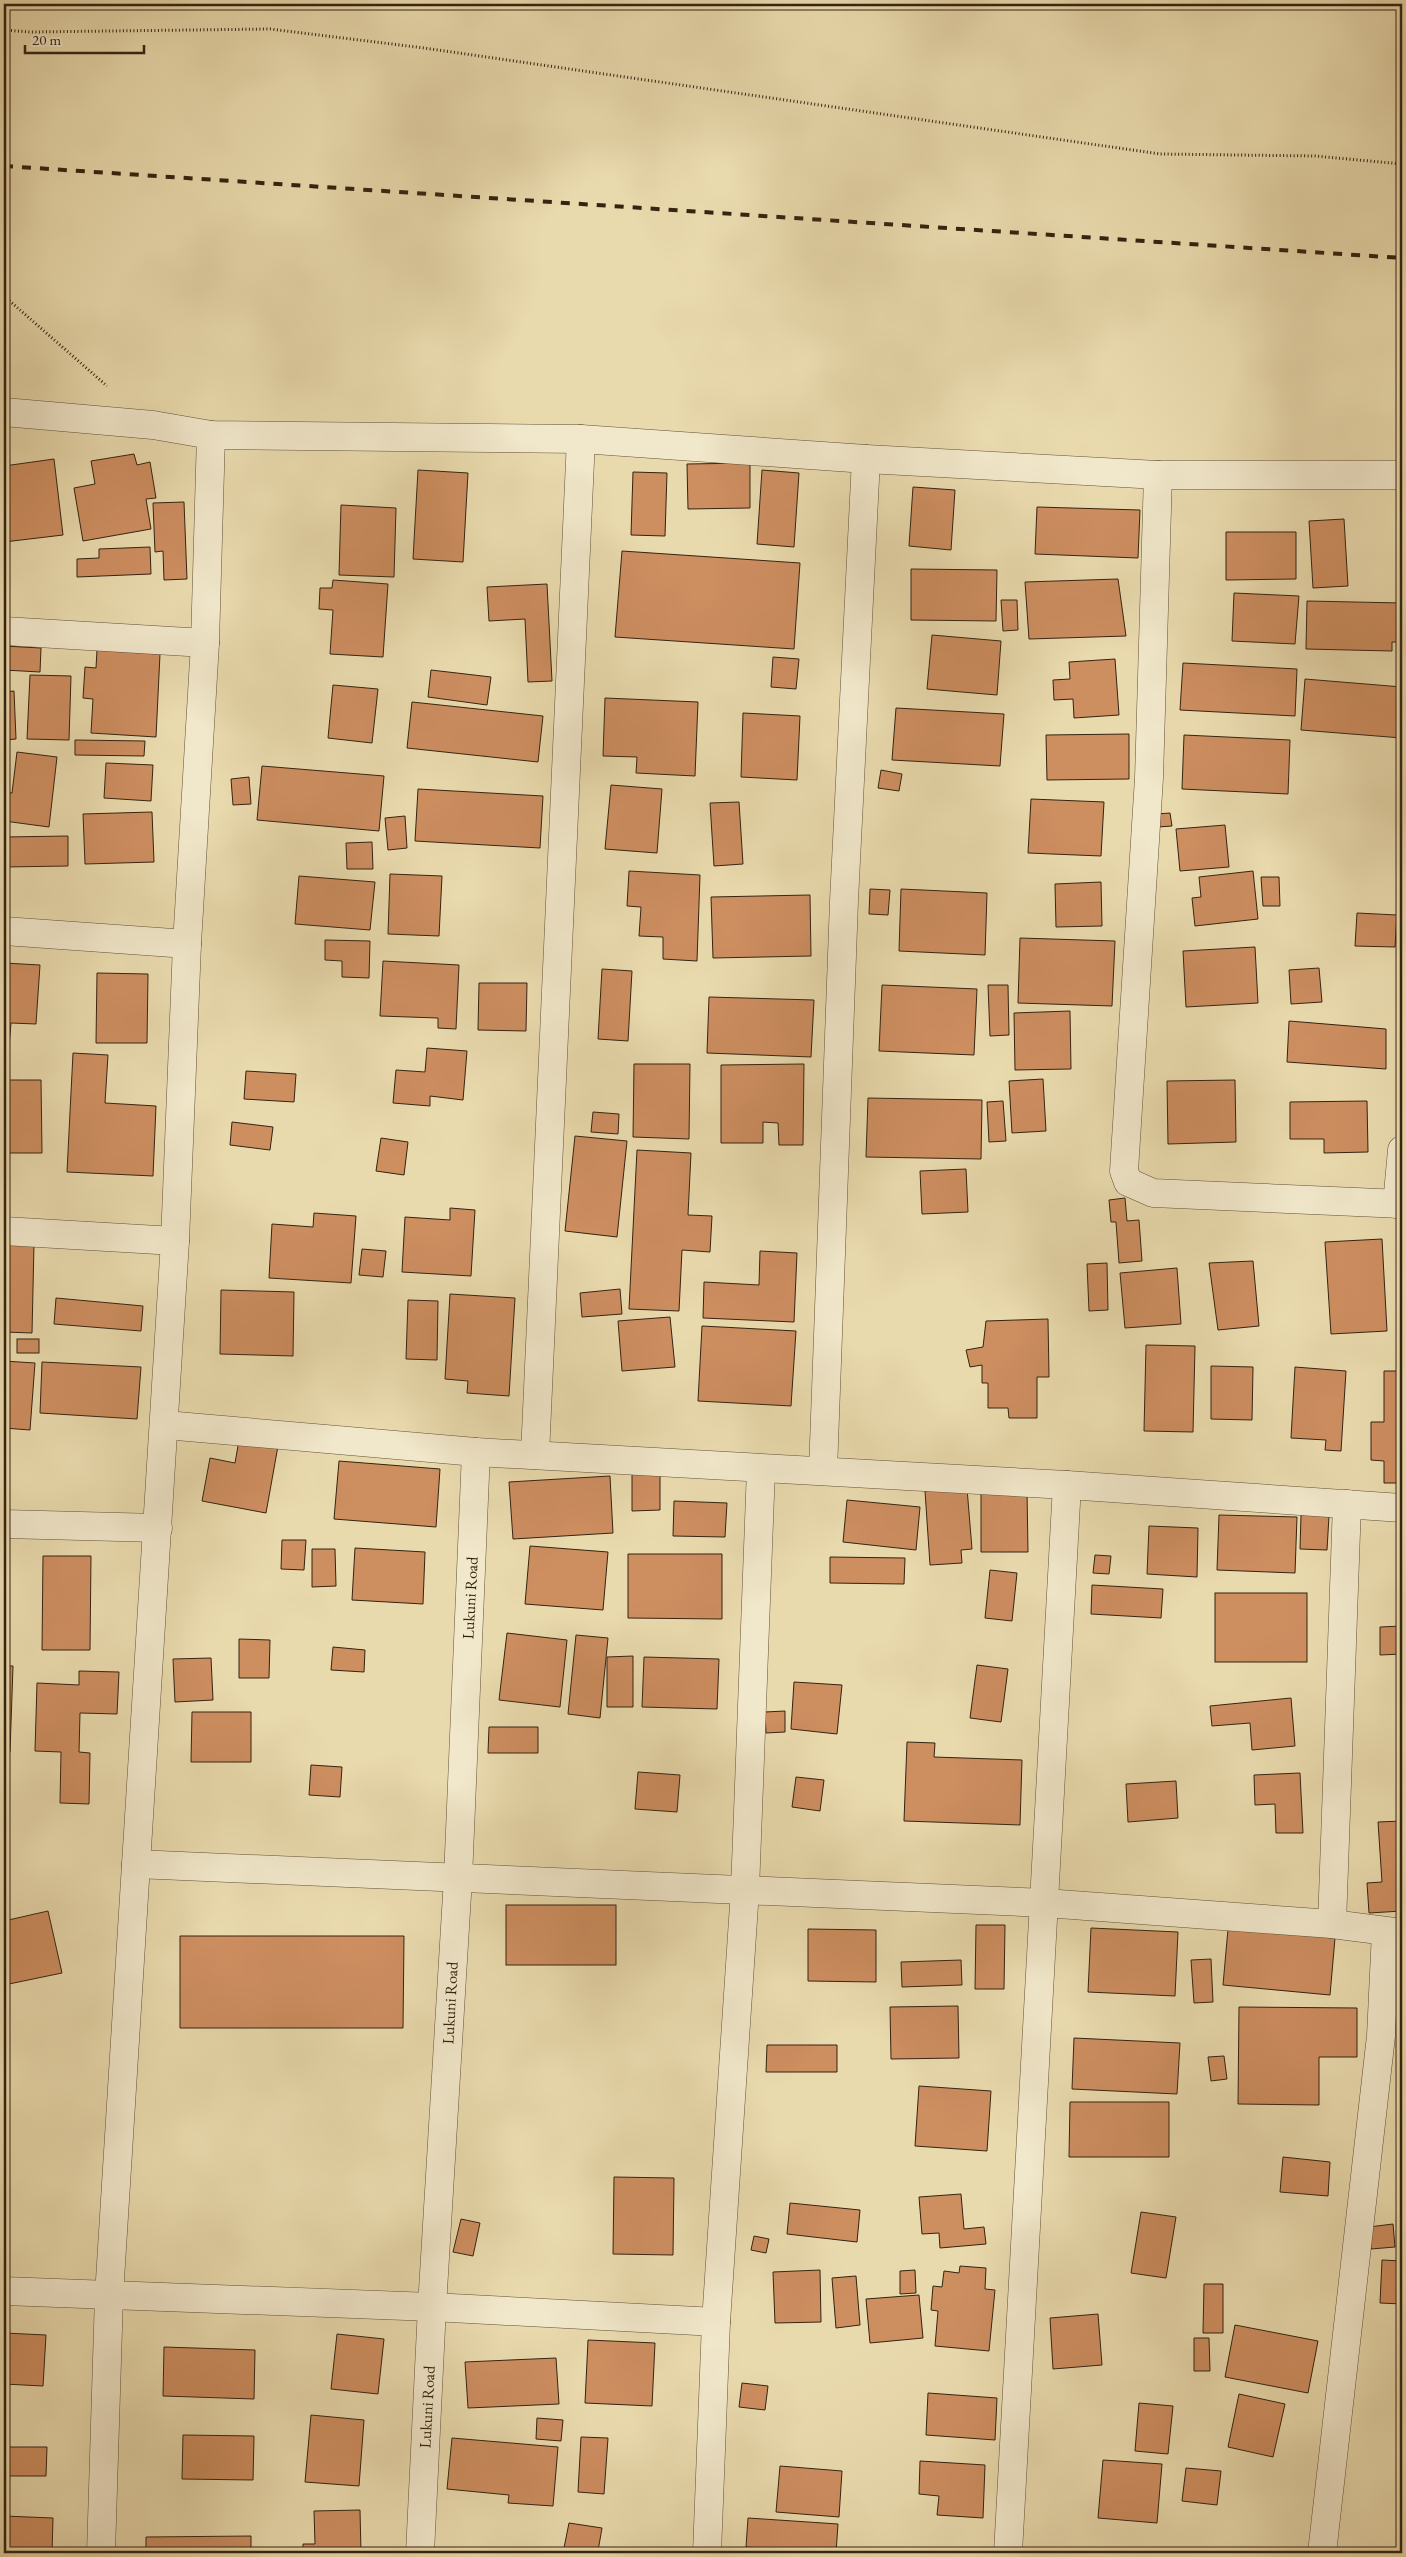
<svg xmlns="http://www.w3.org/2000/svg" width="1406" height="2557" viewBox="0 0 1406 2557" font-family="'EB Garamond',serif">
	<rect width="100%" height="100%" fill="#e9daad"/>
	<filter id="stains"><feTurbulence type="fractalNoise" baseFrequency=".004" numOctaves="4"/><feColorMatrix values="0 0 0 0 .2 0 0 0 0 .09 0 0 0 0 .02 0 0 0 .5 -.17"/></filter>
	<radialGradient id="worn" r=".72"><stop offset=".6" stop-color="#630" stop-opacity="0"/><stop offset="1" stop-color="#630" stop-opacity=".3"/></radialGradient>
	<g fill="#cd8e60" stroke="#352310">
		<path d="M134 454 137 465 150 462 156 498 146 499 151 529 83 541 74 488 95 484 91 461Z"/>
		<path d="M54 459 63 535 4 542V466Z"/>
		<path d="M750 463V508L688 509 687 464Z"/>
		<path d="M418 470 468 473 463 562 413 559Z"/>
		<path d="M762 470 799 473 794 547 757 544Z"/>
		<path d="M633 472 667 473 665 536 631 535Z"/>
		<path d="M913 487 955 490 951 550 909 546Z"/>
		<path d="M184 502 187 579 164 580 163 551 155 552 153 503Z"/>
		<path d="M341 505 396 508 394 577 339 575Z"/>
		<path d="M1037 507 1140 510 1138 558 1035 554Z"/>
		<path d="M1344 519 1348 586 1313 588 1309 521Z"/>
		<path d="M1226 532H1296V579L1226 580Z"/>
		<path d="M150 547 151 574 77 577V559L99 558V549Z"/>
		<path d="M622 551 800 563 794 649 615 637Z"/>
		<path d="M911 569 997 570 996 621 911 620Z"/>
		<path d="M1118 579 1126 636 1029 639 1025 582Z"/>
		<path d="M333 580 388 584 383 657 330 654 333 610 319 609 320 588H332Z"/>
		<path d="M547 584 552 681 528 682 525 619 489 621 487 587Z"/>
		<path d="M1234 593 1299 596 1295 644 1232 641Z"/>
		<path d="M1001 600H1017L1018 630 1003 631Z"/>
		<path d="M1307 601 1402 603V642H1392V651L1306 649Z"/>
		<path d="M932 635 1001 641 997 695 927 689Z"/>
		<path d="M4 646 41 648 40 672 4 670Z"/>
		<path d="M97 650 160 654 156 737 91 733 93 699 83 698 85 667 96 668Z"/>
		<path d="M773 657 799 659 796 689 771 687Z"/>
		<path d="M1115 659 1119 715 1074 718 1073 699 1054 700 1053 680 1070 679 1069 662Z"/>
		<path d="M1183 663 1297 669 1295 716 1180 710Z"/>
		<path d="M431 670 491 677 487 705 428 697Z"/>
		<path d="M30 675 71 676 69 740 27 739Z"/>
		<path d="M1305 679 1402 687V738L1301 730Z"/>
		<path d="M333 685 378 689 372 743 328 738Z"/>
		<path d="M14 691 16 739 4 740V692Z"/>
		<path d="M605 698 698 702 695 776 636 773 637 757 603 756Z"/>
		<path d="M412 702 543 716 538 762 407 748Z"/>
		<path d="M896 708 1004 714 1000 766 892 760Z"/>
		<path d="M743 713 800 716 797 780 741 777Z"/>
		<path d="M1129 734V779L1047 780 1046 735Z"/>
		<path d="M1184 735 1290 740 1288 794 1182 789Z"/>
		<path d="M75 740 145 741 144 756 75 755Z"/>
		<path d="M17 752 57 757 49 827 4 821V792L12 793Z"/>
		<path d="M106 763 153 765 151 801 104 798Z"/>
		<path d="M262 766 384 776 379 831 257 820Z"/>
		<path d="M881 770 902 774 899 791 878 788Z"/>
		<path d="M249 777 251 804 233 805 231 779Z"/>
		<path d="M611 785 662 789 657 853 605 849Z"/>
		<path d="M418 789 543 796 540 848 415 841Z"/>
		<path d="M1031 799 1104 802 1101 856 1028 853Z"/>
		<path d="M739 802 743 864 714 866 710 803Z"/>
		<path d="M152 812 154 862 85 864 83 814Z"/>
		<path d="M1170 813 1172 826 1158 827 1156 814Z"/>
		<path d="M405 816 407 848 388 850 385 818Z"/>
		<path d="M1225 825 1229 867 1180 871 1176 829Z"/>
		<path d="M68 836V866L4 867V837Z"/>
		<path d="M372 842 373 869H347L346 843Z"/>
		<path d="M629 871 700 875 697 961 663 959V937L639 936 641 907 627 906Z"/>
		<path d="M1253 871 1258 919 1195 926 1192 898 1201 897 1199 877Z"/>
		<path d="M390 874 442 876 439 936 388 934Z"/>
		<path d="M299 876 375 882 370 930 295 924Z"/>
		<path d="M1261 877H1279L1280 906H1263Z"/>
		<path d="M1101 882 1102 926 1056 927 1055 884Z"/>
		<path d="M870 889 890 890 888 915 869 914Z"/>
		<path d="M901 889 987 893 985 955 899 951Z"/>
		<path d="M810 895 811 956 713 958 711 897Z"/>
		<path d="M1357 913 1397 915 1395 947 1355 946Z"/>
		<path d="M1020 938 1115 941 1112 1006 1018 1003Z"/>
		<path d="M325 940 370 941 369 978 342 977V961L325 960Z"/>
		<path d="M1255 947 1258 1003 1186 1007 1183 951Z"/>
		<path d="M383 961 459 965 456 1029 438 1028V1018L380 1016Z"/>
		<path d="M4 963 40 965 36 1024 11 1023 9 1047 4 1046Z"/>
		<path d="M1319 968 1322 1002 1291 1004 1289 970Z"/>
		<path d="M602 969 632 971 628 1041 598 1039Z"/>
		<path d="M97 973 148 974 147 1043H96Z"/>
		<path d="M479 983H527L526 1031 478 1030Z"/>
		<path d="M882 985 977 989 974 1055 879 1051Z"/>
		<path d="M988 985H1008L1009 1035 990 1036Z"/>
		<path d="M709 997 814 1000 811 1057 707 1053Z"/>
		<path d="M1070 1011 1071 1069 1015 1070 1014 1013Z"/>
		<path d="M1289 1021 1386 1029V1069L1287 1062Z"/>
		<path d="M427 1048 467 1051 463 1100 430 1096V1106L393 1103 396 1070 425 1072Z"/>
		<path d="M73 1053 108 1055 105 1103 156 1106 153 1176 67 1172Z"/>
		<path d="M634 1064H690L689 1139 633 1137Z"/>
		<path d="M804 1064 803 1145H779L778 1123 763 1122V1143H721V1065Z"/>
		<path d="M246 1071 296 1074 294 1102 244 1099Z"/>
		<path d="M1043 1079 1046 1131 1012 1133 1009 1081Z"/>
		<path d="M4 1080H41L42 1153H4Z"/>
		<path d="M1235 1080 1236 1142 1168 1144 1167 1081Z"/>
		<path d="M868 1098 982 1100 981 1159 866 1157Z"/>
		<path d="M1003 1101 1006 1141 989 1142 987 1102Z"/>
		<path d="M1367 1101 1368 1152 1324 1153V1139H1290V1102Z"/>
		<path d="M593 1112 619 1114 618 1134 591 1132Z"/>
		<path d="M232 1122 273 1127 270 1150 230 1145Z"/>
		<path d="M575 1136 627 1141 617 1237 565 1231Z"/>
		<path d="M381 1138 408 1142 404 1175 376 1171Z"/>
		<path d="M637 1150 691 1153 688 1215 712 1216 710 1252 682 1250 679 1311 629 1309Z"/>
		<path d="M966 1169 968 1212 922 1214 920 1171Z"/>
		<path d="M1125 1198 1127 1221 1139 1220 1142 1261 1119 1263 1116 1222H1111L1109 1200Z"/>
		<path d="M450 1208 475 1210 471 1276 402 1272 405 1217 450 1220Z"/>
		<path d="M314 1213 356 1216 351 1283 269 1278 272 1224 313 1227Z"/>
		<path d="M1382 1239 1387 1331 1331 1334 1325 1242Z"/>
		<path d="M4 1243 34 1244 32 1333 4 1332Z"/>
		<path d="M362 1249 386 1251 383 1277 359 1275Z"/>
		<path d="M760 1251 797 1253 794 1322 703 1318 704 1282 759 1285Z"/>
		<path d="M1253 1261 1259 1326 1218 1330 1209 1263Z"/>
		<path d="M1107 1263 1108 1310 1089 1311 1087 1264Z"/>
		<path d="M1177 1268 1181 1324 1125 1328 1120 1273Z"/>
		<path d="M620 1289 622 1314 582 1317 580 1293Z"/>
		<path d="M221 1290 294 1292 293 1356 220 1354Z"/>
		<path d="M450 1294 515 1298 509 1396 467 1393 468 1381 445 1379Z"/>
		<path d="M56 1298 143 1306 141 1331 54 1324Z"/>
		<path d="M408 1300 438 1301 437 1360 406 1359Z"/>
		<path d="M670 1317 675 1367 622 1371 618 1321Z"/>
		<path d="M1048 1319 1049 1377H1037V1418H1009L1008 1408H988V1383H982V1365L970 1367 966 1350 983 1347 986 1321Z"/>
		<path d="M702 1326 796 1331 791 1406 698 1401Z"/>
		<rect x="17" y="1339" width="22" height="14"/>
		<path d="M1146 1345 1195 1346 1193 1432 1144 1431Z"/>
		<path d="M4 1361 35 1363 30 1430 4 1428Z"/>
		<path d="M42 1362 141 1367 137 1419 40 1413Z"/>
		<path d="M1211 1366 1253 1367 1252 1420 1211 1419Z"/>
		<path d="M1295 1367 1346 1371 1341 1451 1325 1450 1326 1440 1291 1438Z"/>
		<path d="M1384 1371H1402V1483H1384V1461L1371 1460V1422H1384Z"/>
		<path d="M239 1440 278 1446 266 1513 202 1501 210 1458 235 1463Z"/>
		<path d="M339 1461 440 1469 436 1527 334 1519Z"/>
		<path d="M632 1474H660V1510L632 1511Z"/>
		<path d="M610 1476 613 1533 513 1539 509 1482Z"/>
		<path d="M967 1488 972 1549 961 1550 962 1563 930 1565 925 1491Z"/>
		<path d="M1027 1490 1028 1552H981V1491Z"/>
		<path d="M847 1500 920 1507 916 1550 843 1542Z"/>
		<path d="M674 1501 727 1503 725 1537 673 1536Z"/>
		<path d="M1219 1515 1297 1517 1295 1573 1217 1570Z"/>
		<path d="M1301 1515 1329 1516 1327 1550 1300 1549Z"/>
		<path d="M1149 1526 1198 1528 1197 1577 1147 1574Z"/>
		<path d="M282 1540H306L304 1570 281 1569Z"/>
		<path d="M530 1546 608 1552 603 1610 525 1604Z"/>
		<path d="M355 1548 425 1552 423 1604 352 1600Z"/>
		<path d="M312 1549H335L336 1586 312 1587Z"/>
		<path d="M628 1554H722V1619L628 1618Z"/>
		<path d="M1095 1555 1111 1556 1109 1574 1093 1573Z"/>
		<path d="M43 1556H91L90 1650H42Z"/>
		<path d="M830 1557 905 1558 904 1584 830 1583Z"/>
		<path d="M990 1570 1017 1573 1012 1621 985 1618Z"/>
		<path d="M1092 1585 1163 1589 1161 1618 1091 1614Z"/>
		<rect x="1215" y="1593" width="92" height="69"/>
		<path d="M1402 1626V1654L1380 1655V1627Z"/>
		<path d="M507 1633 567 1640 560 1707 499 1700Z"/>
		<path d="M576 1635 608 1638 600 1718 568 1714Z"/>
		<path d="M239 1639 270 1640 269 1678H239Z"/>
		<path d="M333 1647 365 1650 364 1672 331 1670Z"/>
		<path d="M633 1656V1707H607V1657Z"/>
		<path d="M644 1657 719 1659 717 1709 642 1707Z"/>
		<path d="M211 1658 213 1700 175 1702 173 1659Z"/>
		<path d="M977 1665 1008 1669 1001 1722 970 1718Z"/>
		<path d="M4 1666H13L10 1752 4 1751Z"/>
		<path d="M79 1671 119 1672 117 1714 80 1713 79 1752 90 1753 89 1804 60 1803 61 1752 35 1751 37 1683 79 1685Z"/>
		<path d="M794 1682 842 1685 837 1734 791 1729Z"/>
		<path d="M1291 1698 1295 1746 1252 1750 1250 1723 1212 1726 1210 1706Z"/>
		<path d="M785 1711V1732L766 1733 765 1712Z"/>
		<path d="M192 1712H251V1762H191Z"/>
		<path d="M489 1727H538V1753H488Z"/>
		<path d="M907 1742 935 1743 934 1757 1022 1760 1020 1825 904 1821Z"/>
		<path d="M311 1765 342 1767 340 1797 309 1795Z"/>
		<path d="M638 1772 680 1775 677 1812 635 1809Z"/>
		<path d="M1300 1773 1303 1833H1276L1275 1804 1255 1805 1254 1775Z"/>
		<path d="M796 1777 824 1780 820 1811 792 1807Z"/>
		<path d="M1176 1781 1178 1818 1128 1822 1126 1784Z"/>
		<path d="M1402 1821V1911L1369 1913 1367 1883 1382 1882 1378 1822Z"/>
		<rect x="506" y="1905" width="110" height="60"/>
		<path d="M48 1911 62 1973 4 1985V1921Z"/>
		<path d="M976 1925H1005L1004 1989H975Z"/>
		<path d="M1091 1928 1178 1932 1175 1996 1088 1992Z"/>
		<path d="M808 1929 876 1930V1982L808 1981Z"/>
		<path d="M1228 1929 1335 1938 1330 1995 1223 1985Z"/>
		<path d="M180 1936H404L403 2028H180Z"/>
		<path d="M1211 1959 1213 2002 1194 2003 1191 1960Z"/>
		<path d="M961 1960 962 1985 902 1987 901 1962Z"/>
		<path d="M958 2006 959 2058 891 2059 890 2007Z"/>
		<path d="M1239 2007 1357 2008V2057H1319V2105L1238 2104Z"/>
		<path d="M1074 2038 1180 2043 1177 2094 1072 2089Z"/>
		<path d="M767 2045H837V2072H766Z"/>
		<path d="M1224 2056 1227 2079 1211 2081 1208 2057Z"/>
		<path d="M919 2086 991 2091 987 2151 915 2146Z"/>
		<path d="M1070 2102H1169V2157H1069Z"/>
		<path d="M1283 2157 1330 2162 1328 2196 1280 2192Z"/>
		<path d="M614 2177 674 2178 673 2255 613 2254Z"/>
		<path d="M961 2194 964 2229 984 2227 986 2244 940 2248 939 2233 922 2234 919 2197Z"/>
		<path d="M790 2203 860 2210 857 2242 787 2234Z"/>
		<path d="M1141 2212 1176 2217 1166 2278 1131 2273Z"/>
		<path d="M461 2219 480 2223 473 2256 453 2252Z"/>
		<path d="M1393 2224 1395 2247 1371 2249 1369 2227Z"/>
		<path d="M754 2236 769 2239 766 2253 751 2250Z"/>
		<path d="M1382 2260 1402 2261V2304L1380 2303Z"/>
		<path d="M960 2266 986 2268 985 2289 995 2290 989 2351 935 2346 938 2311 931 2310 933 2286 942 2287 944 2271 959 2273Z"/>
		<path d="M820 2270 821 2322 775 2323 773 2272Z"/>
		<path d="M915 2270 916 2293 900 2294V2271Z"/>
		<path d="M856 2276 860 2325 836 2328 832 2278Z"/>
		<path d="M1204 2284H1223V2333H1203Z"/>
		<path d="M919 2295 923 2338 870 2343 866 2299Z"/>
		<path d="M1098 2314 1102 2365 1053 2369 1050 2318Z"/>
		<path d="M1235 2325 1318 2341 1308 2393 1225 2377Z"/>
		<path d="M4 2333 46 2335 43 2386 4 2384Z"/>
		<path d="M337 2334 384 2339 378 2394 331 2389Z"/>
		<path d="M1194 2338H1209L1210 2371H1194Z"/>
		<path d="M588 2340 655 2343 652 2406 585 2403Z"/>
		<path d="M164 2347 255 2350 254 2399 163 2396Z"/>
		<path d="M556 2358 559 2404 468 2408 465 2362Z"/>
		<path d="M742 2383 768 2386 765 2410 739 2407Z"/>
		<path d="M928 2393 997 2398 995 2440 926 2435Z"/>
		<path d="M1239 2394 1285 2404 1273 2457 1228 2447Z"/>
		<path d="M1139 2403 1173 2406 1168 2454 1135 2451Z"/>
		<path d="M311 2415 364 2420 359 2486 305 2482Z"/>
		<path d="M537 2418 563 2420 561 2441 536 2439Z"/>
		<path d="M183 2435 254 2436 253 2480 182 2479Z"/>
		<path d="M581 2437 608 2438 604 2494 578 2492Z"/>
		<path d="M452 2438 558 2447 553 2506 508 2503 509 2495 447 2489Z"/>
		<path d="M4 2447H47L46 2476H4Z"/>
		<path d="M1103 2460 1162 2464 1157 2523 1098 2518Z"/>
		<path d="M920 2461 985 2465 983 2518 937 2515 939 2496 919 2494Z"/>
		<path d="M780 2466 842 2471 839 2517 776 2512Z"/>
		<path d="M1186 2468 1221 2471 1217 2505 1182 2501Z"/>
		<path d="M360 2510 361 2553H303V2544H315L314 2511Z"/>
		<path d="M4 2516 53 2518 52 2553H4Z"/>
		<path d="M748 2518 838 2524 836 2553 746 2547Z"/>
		<path d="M569 2523 602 2528 598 2551 608 2553H563Z"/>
		<path d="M251 2536V2553H146V2537Z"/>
		<path d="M470 2548 543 2553H469Z"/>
	</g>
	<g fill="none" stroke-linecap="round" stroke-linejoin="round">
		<defs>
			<g id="minor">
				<path d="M4 412 153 425 211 435 581 439 866 459 1158 475H1402"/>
				<path d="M1158 475 1149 778 1124 1171 1128 1182 1153 1193 1402 1204"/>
				<path d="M4 631 205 643"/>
				<path d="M4 931 187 944"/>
				<path d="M1397 1204 1402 1150"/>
				<path d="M4 1231 175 1241"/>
				<path d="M165 1425 476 1452 1067 1485 1402 1508"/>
				<path d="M535 1455 581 439"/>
				<path d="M823 1471 844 901 866 459"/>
				<path d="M4 1524 158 1528"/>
				<path d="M136 1864 1045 1903 1332 1924 1402 1933"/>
				<path d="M1332 1924 1347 1504"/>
				<path d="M4 2291 432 2307 716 2322"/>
				<path d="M101 2553 109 2296 175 1241 187 944 205 643 211 435"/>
				<path d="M420 2553 432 2307 458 1878 476 1452"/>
				<path d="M707 2553 716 2322 745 1890 761 1469"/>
				<path d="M1008 2553 1067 1485"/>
				<path d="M1322 2553 1381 2036 1386 1932"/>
			</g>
		</defs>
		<use href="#minor" stroke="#625137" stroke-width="29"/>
		<g stroke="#352310" stroke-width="3" stroke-dasharray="1 2.5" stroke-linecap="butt">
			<path d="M4 30 30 32 270 29 424 48 1160 154 1315 156 1402 164"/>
			<path d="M4 296 107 386"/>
		</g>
		<use href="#minor" stroke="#f1e7ca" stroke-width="28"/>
		<path stroke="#352310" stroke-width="4" stroke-dasharray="9 9" stroke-linecap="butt" d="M4 166 1402 258"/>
	</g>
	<g text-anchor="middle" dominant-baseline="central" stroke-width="4.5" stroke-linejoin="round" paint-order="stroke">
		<g font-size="16" fill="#352310" stroke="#f1e7ca">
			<text transform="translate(470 1598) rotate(-87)">Lukuni Road</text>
			<text transform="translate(450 2003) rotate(-87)">Lukuni Road</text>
			<text transform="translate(427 2407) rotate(-87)">Lukuni Road</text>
		</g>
	</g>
	<rect width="1406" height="2557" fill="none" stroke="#e9daad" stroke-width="20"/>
	<rect x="5" y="5" width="1396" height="2547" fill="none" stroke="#352310" stroke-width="2.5"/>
	<rect x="10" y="10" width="1386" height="2537" fill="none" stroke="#352310"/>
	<path d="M25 45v8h119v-8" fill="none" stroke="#352310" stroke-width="2.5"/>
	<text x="32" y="45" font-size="15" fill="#352310" stroke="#f1e7ca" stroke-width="4" paint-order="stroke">20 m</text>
	<rect width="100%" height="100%" filter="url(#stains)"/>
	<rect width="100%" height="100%" fill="url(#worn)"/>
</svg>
